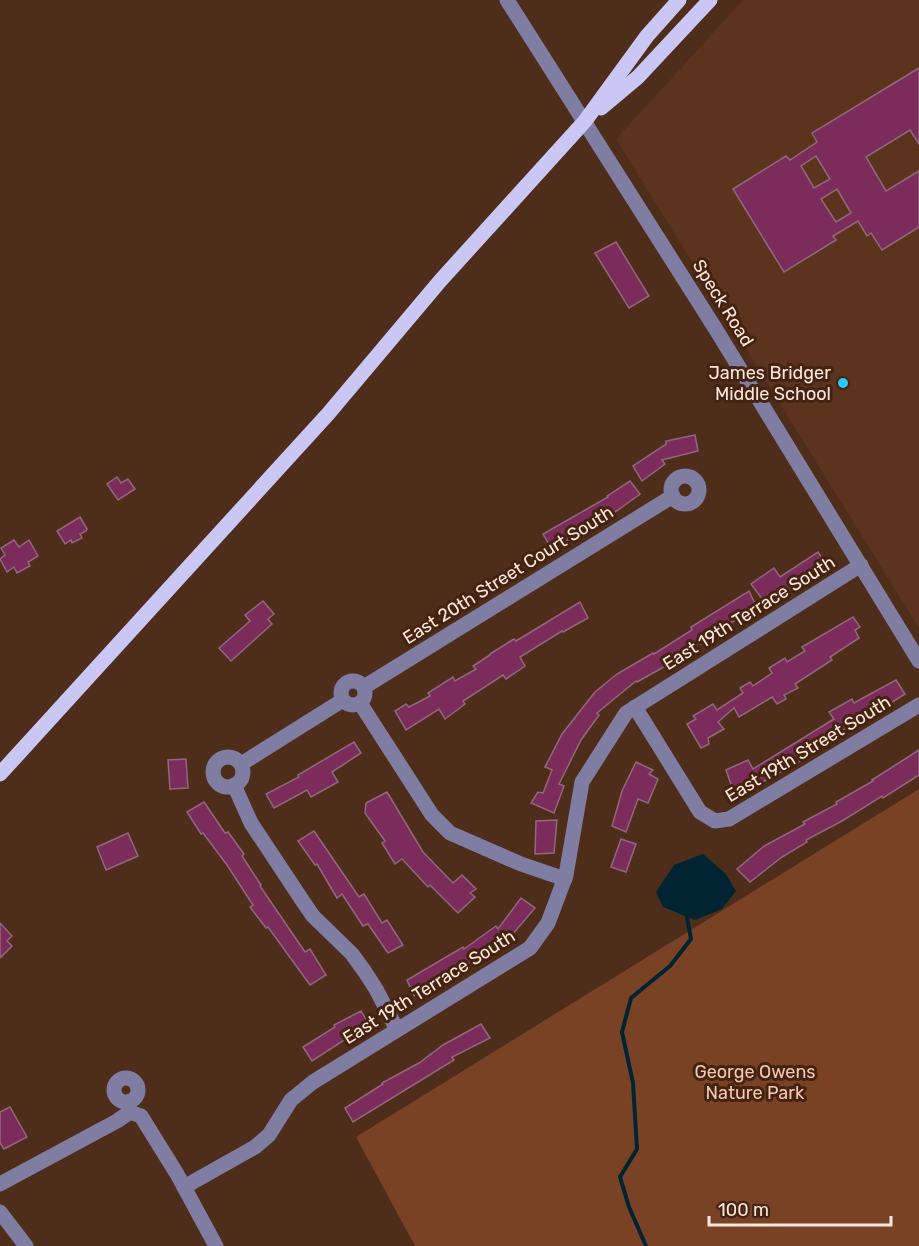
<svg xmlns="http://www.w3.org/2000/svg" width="919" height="1246" viewBox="0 0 919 1246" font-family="Rubik,sans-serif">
	<rect width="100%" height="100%" fill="#4f2d1b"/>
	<path fill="#5c331d" d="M743 0H919V628L616 139Z"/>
	<path fill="#794224" d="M919 789V1246H415L356 1137Z"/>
	<path fill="#002432" d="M703 854 725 873 736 891 722 909 695 920 663 907 656 892 674 865Z"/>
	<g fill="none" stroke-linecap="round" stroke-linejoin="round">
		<path stroke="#002432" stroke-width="4" d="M646 1246 629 1207 620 1177 637 1149 633 1083 622 1032 631 998 670 966 691 939 687 917"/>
	</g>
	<g fill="#7c2c5b" stroke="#90687d" stroke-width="1.5" fill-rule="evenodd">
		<path d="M919 68V144L910 130 866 157 886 191 919 171V227L882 250 871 233 867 236 858 221 833 236 836 240 784 272 733 189 786 156 790 160 817 142 812 133ZM816 156 830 179 814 188 801 166ZM837 189 851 213 836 222 821 199Z"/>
		<path d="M616 242 649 296 629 308 595 253Z"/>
		<path d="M695 435 698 451 662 460 665 464 642 481 633 466 666 444V441Z"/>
		<path d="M117 477 121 483 128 479 135 489 118 500 107 484Z"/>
		<path d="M630 481 640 494 618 510 552 550 543 534 608 497 607 496Z"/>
		<path d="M80 517 87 529 86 531 80 534 82 538 72 543 71 540 65 544 57 531Z"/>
		<path d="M14 540 19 547 29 540 38 556 28 562 30 566 17 573 14 567 7 572 0 559 5 555 1 548Z"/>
		<path d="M818 552 827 566 775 599 771 596 763 600 751 584 774 568 780 577Z"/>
		<path d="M749 591 757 608 732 622 701 644 700 642 669 664 637 682 636 681 597 713 599 715 581 740 559 784 564 786 554 813 531 803 538 792 543 793 552 770 545 767 562 734 595 692 617 674 653 653 654 654 692 630 691 627Z"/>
		<path d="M263 601 274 614 268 619 272 624 231 661 219 648 250 621 245 615Z"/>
		<path d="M580 602 588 618 563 632 562 631 520 657 525 666 506 679 503 675 463 701 465 704 445 719 439 709 406 730 395 711 406 704 409 707 430 696 428 693 453 677 455 681 476 669 473 666 490 655V654L514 639 516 641Z"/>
		<path d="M853 617 860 627 855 630 859 638 830 657 832 660 795 684 798 688 784 695 786 699 777 704 772 697 739 717 734 708 718 722 724 729 708 738 709 744 701 748 687 724 696 719 693 716 713 704 717 710 743 693 740 688 750 682 753 686 772 673 769 668 785 658 787 662 805 651 802 647Z"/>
		<path d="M896 680 905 694 880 710 879 708 834 736 835 739 800 761 757 785 748 789 745 786 733 790 726 770 748 760 753 769 834 719 829 712 852 699 854 703Z"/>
		<path d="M354 742 361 753 332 772 338 782 311 797 307 790 274 808 266 794 299 777 298 775Z"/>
		<path d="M919 750V775L883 798 882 796 842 821 806 840 807 842 782 857 750 882 737 869 764 846 805 824 803 822 837 804 836 802 873 781 872 780Z"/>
		<path d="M186 759 188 788 170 789 168 760Z"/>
		<path d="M636 762 653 770 649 774 658 779 648 803 638 799 626 832 612 826 622 791Z"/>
		<path d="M387 792 423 852 453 883 462 875 476 889 470 893 475 897 458 913 430 885 428 887 402 859 395 864 382 843 385 841 365 813 366 803Z"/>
		<path d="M204 802 225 833 228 832 244 854 242 856 261 885 260 886 305 952 310 949 326 975 310 985 268 927 266 928 250 907 253 905 227 865 203 833 201 834 187 812Z"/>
		<path d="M557 820 554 853 535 854 536 821Z"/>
		<path d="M314 831 359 897 364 894 382 923 387 920 403 945 388 953 368 924 363 926 342 894 337 898 317 864 315 865 298 841Z"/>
		<path d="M128 833 138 856 106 870 97 847Z"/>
		<path d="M621 839 636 844 626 872 611 867Z"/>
		<path d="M521 898 535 908 512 935 484 955 414 996 407 980 463 947 464 949 496 926 498 929Z"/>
		<path d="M0 923 12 936 7 941 12 946 0 958Z"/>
		<path d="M361 1011 369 1024 312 1061 303 1047 335 1027 334 1025Z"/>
		<path d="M481 1024 490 1038 452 1057 454 1060 353 1122 345 1108 383 1084 382 1083 419 1063 443 1045Z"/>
		<path d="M10 1107 27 1137 4 1149 0 1143V1112Z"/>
	</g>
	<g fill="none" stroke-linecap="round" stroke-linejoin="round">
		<g stroke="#807da2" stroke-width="15">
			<path d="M507 0 715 328 919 661"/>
			<circle cx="685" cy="490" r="14"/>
			<circle cx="353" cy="693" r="12"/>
			<path d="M364 687 673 496"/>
			<path d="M360 703 432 815 450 833 521 864 565 879"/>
			<path d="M635 707 700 812 715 821 729 819 919 705"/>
			<circle cx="228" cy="772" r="15"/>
			<path d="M241 764 343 700"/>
			<path d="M234 785 251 823 304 903 313 916 352 954 365 972 376 989 397 1030"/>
			<circle cx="126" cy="1090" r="12"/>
			<path d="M128 1102 130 1112 141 1116 177 1174 216 1246"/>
			<path d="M0 1184 117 1121 130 1112"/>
			<path d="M184 1187 255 1147 269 1135 291 1100 313 1082 530 948 548 923 566 875 582 782 626 713 861 565"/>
			<path d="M0 1212 26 1246"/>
		</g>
		<g stroke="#cac7f5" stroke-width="15">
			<path d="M601 108 638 77 710 0"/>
			<path d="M0 774 328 414 440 281 585 121 647 36 679 0"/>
		</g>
	</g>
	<circle fill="#27c8fe" stroke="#442311" stroke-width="2" cx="843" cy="383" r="6"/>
	<g text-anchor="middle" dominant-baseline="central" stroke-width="6" stroke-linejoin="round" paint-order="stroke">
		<g font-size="18" fill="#fee7dc" stroke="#442311">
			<text transform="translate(723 303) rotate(58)">Speck Road</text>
			<text transform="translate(508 575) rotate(-32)">East 20th Street Court South</text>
			<text transform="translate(749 613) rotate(-32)">East 19th Terrace South</text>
			<text transform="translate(808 749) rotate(-31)">East 19th Street South</text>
			<text transform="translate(429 987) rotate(-32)">East 19th Terrace South</text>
		</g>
		<g font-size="18" fill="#fee7dc" stroke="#442311" text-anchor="end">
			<text x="831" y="373">James Bridger<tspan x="831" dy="21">Middle School</tspan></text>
		</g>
		<g font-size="18" fill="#f6c8b1" stroke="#442311">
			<text x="755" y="1072">George Owens<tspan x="755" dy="21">Nature Park</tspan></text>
		</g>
	</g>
	<path d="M709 1216v9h182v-9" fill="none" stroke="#fee7dc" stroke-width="3"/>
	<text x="718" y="1216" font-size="18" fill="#fee7dc" stroke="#442311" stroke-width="4.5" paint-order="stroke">100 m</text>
</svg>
